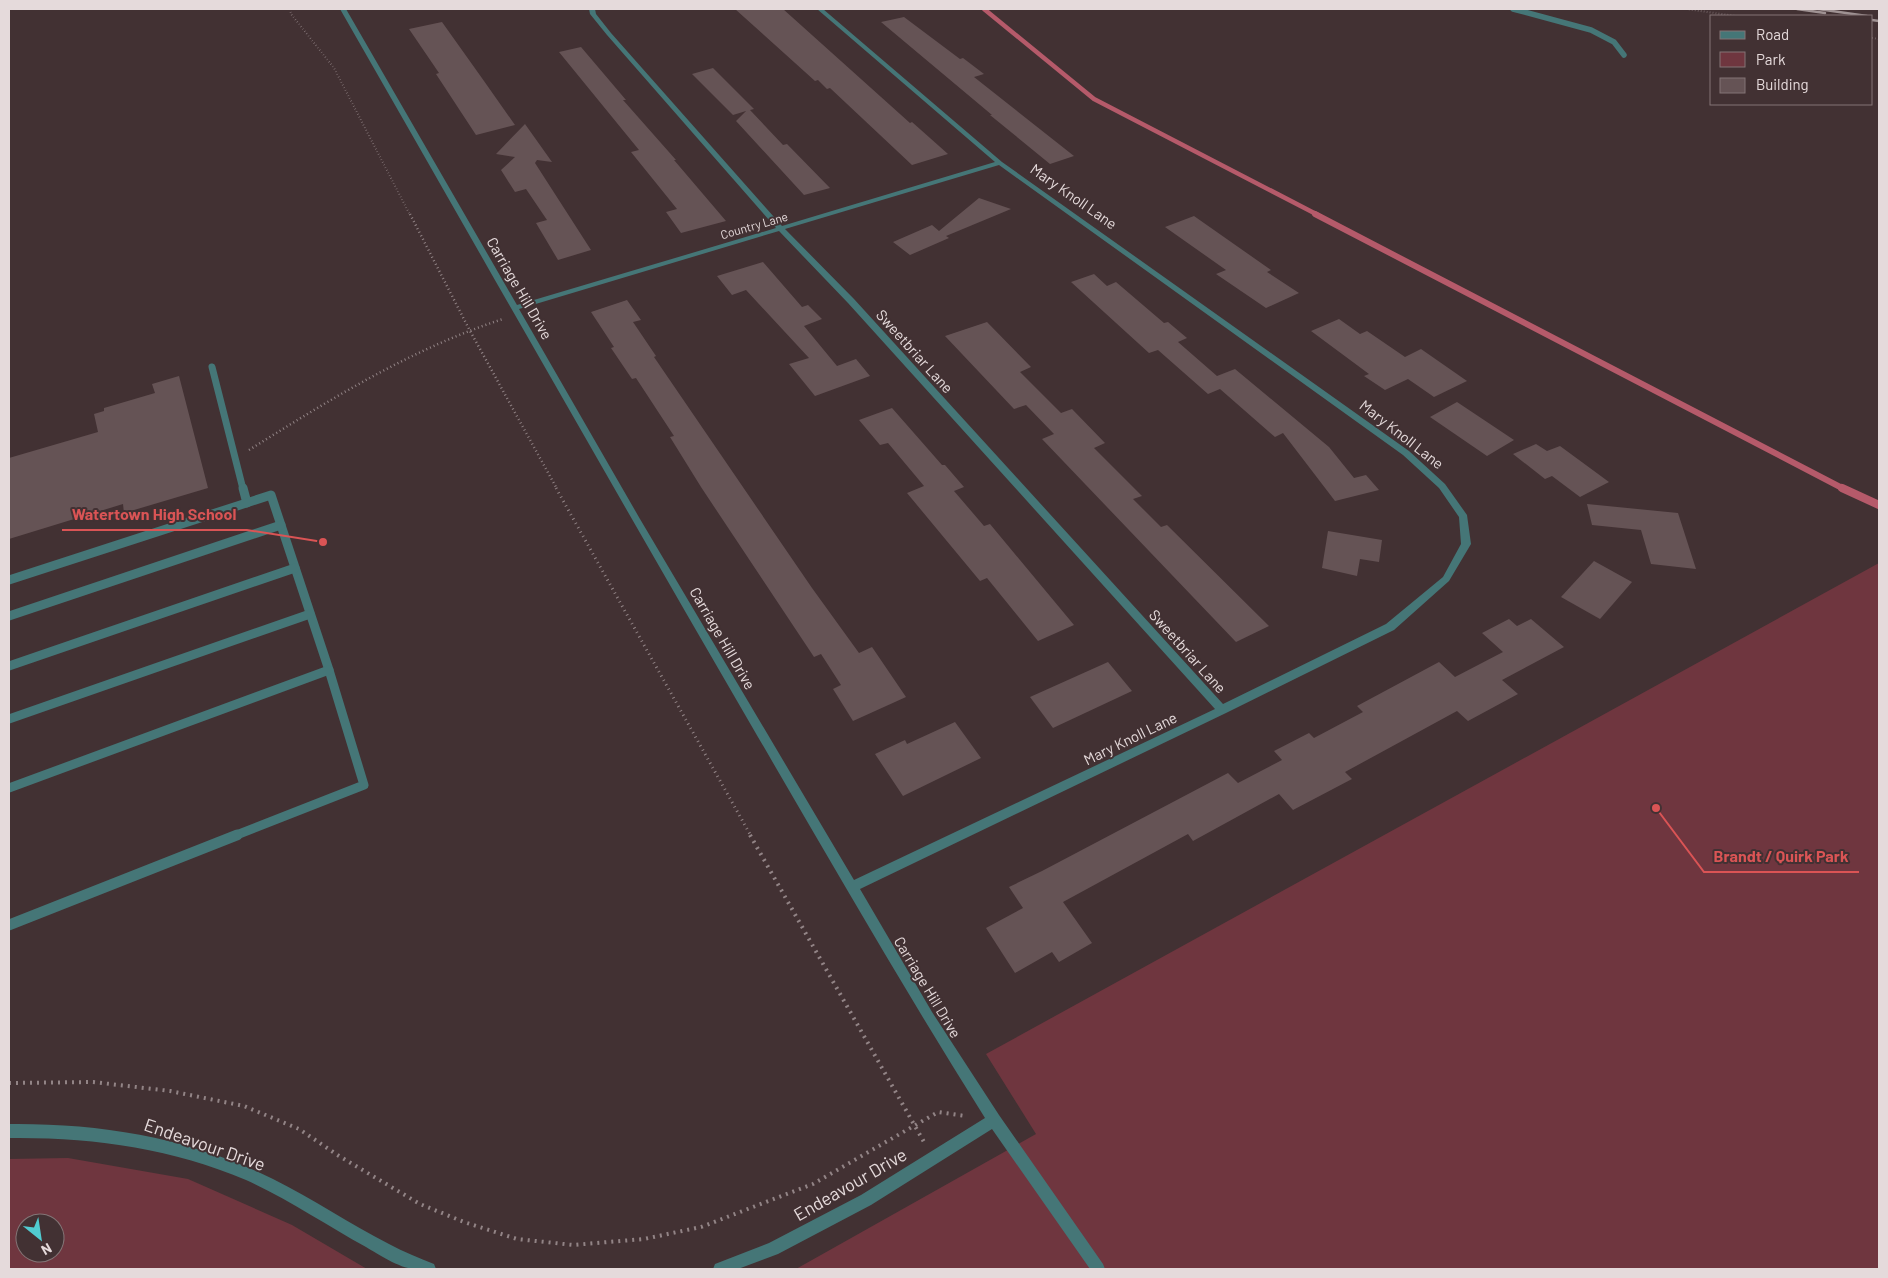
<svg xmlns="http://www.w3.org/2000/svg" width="1888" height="1278" viewBox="0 0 1888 1278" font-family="Barlow,sans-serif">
	<rect width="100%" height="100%" fill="#423133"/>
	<g fill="#6f363f" fill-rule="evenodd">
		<path d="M1879 563V1269H796L1036 1134 986 1054Z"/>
		<path d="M68 1158 188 1179 292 1225 367 1269H9V1159ZM25 1223H55V1253H25Z"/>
	</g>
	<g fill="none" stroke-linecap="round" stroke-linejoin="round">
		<path stroke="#b55a6a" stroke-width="4.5" d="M984 9 1094 99 1318 215"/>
		<path stroke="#b55a6a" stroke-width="6" d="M1315 214 1844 489"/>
		<path stroke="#b55a6a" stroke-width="8" d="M1842 488 1879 505"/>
	</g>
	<g fill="#655355">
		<path d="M735 9H783L910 123 912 122 948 154 912 165 830 88 827 89 818 80 815 81Z"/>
		<path d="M904 17 960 59 963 58 984 74 974 77 1074 156 1050 164 990 115H992L881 22Z"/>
		<path d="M442 22 484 81 515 125 476 135 436 74 439 73 409 29Z"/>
		<path d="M581 47 626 100H623L676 160H674L726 221 681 233 666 212 677 209 631 152 639 150 559 52Z"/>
		<path d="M713 68 754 109 750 110 783 145 787 144 830 188 804 195 736 121 746 111 733 115 692 74Z"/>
		<path d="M525 124 552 162 537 160 535 163 591 250 558 260 536 223 547 220 526 189 515 192 501 170 515 157 496 154Z"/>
		<path d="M979 198 1011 209 946 236 949 238 910 255 893 242 932 225 939 231Z"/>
		<path d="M1194 216 1271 270 1267 272 1299 293 1266 308 1216 274 1226 270 1165 227Z"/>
		<path d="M763 262 802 307 808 305 822 319 804 326 837 366 856 359 870 376 815 396 789 364 809 358 746 290 732 295 717 276Z"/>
		<path d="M1094 274 1107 286 1116 282 1164 323 1168 322 1187 338 1178 342 1217 376 1235 369 1329 447 1354 478 1366 475 1379 490 1335 501 1283 433 1275 437 1220 389 1208 394 1158 350 1149 353 1071 282Z"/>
		<path d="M627 300 641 320 633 322 656 356 654 357 812 588 859 653 872 647 906 697 853 721 833 689 841 685 821 654 814 657 701 487 670 437 674 436 636 378 632 379 611 348 614 347 591 312Z"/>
		<path d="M1339 319 1360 334 1367 331 1405 357 1421 349 1467 381 1434 397 1408 379 1385 390 1364 376 1369 374 1311 331Z"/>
		<path d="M987 322 1031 367 1020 372 1061 413 1072 409 1105 443 1094 448 1142 496 1133 499 1161 527 1167 525 1269 626 1236 642 1042 439 1054 434 1026 405 1014 409 945 336Z"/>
		<path d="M179 376 208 488 124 513 123 504 9 539V458L98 432 94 414 104 411V408L155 393 152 384Z"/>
		<path d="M1457 402 1514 440 1487 456 1430 417Z"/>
		<path d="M892 408 942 465H945L964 487 954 491 984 526 990 524 1074 625 1038 641 987 578 980 581 907 493 924 486 888 443 880 445 859 420Z"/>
		<path d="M1536 444 1547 451 1560 446 1609 482 1580 497 1552 476 1545 479 1513 454Z"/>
		<path d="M1587 504 1678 513 1696 569 1651 564 1641 530 1592 525Z"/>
		<path d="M1328 531 1382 540 1379 562 1360 559 1357 576 1322 568Z"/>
		<path d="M1594 561 1632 582 1600 619 1561 597Z"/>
		<path d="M1509 619 1517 626 1531 619 1564 647 1502 680 1518 694 1468 721 1457 711 1345 772 1352 779 1293 810 1279 794 1193 841 1188 834 1063 902 1092 943 1059 962 1052 952 1015 973 986 928 1023 908 1009 887 1042 871 1228 773 1238 783 1282 760 1274 751 1309 733 1314 738 1363 712 1357 706 1439 662 1455 677 1503 652 1482 633Z"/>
		<path d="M1108 662 1132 691 1053 728 1030 697Z"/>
		<path d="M955 722 981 758 903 796 875 754 905 740 907 744Z"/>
	</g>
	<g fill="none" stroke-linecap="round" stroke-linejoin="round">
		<g stroke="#928486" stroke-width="2" stroke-dasharray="0.5 2.5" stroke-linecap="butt">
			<path d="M290 9 291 14 334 68 410 215"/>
			<path d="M1686 9 1736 16"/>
			<path d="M1872 38 1879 39"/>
		</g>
		<g stroke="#928486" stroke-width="2.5" stroke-dasharray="1 3" stroke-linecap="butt">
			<path d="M410 214 469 329 557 489"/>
			<path d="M249 450C331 399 411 349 503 319"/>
		</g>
		<path stroke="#928486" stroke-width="3" stroke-dasharray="1 4" stroke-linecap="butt" d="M556 488 751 836"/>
		<g stroke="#928486" stroke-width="4" stroke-dasharray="2 5" stroke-linecap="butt">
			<path d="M750 835 924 1142"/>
			<path d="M9 1083 93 1082 170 1091 244 1106 299 1129 339 1156 420 1204 464 1222 517 1239 573 1245 644 1239 701 1227 813 1184 938 1112 965 1116"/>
		</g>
		<path stroke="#457677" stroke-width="5.5" d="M1513 9 1591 30 1614 42 1624 55"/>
		<path stroke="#457677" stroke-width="7" d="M212 367 243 489"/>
		<g stroke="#457677" stroke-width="9">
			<path d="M243 488 247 503"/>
			<path d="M9 580 271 495 329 670 364 785 234 836"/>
			<path d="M9 616 281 525"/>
			<path d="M9 666 295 568"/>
			<path d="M9 719 310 614"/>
			<path d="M9 788 329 670"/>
		</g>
		<path stroke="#457677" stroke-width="11" d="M9 925 237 835"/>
		<g fill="#457677" fill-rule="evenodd">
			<path d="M340 9H346L517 305 776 228 607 35 590 14 589 9H595L596 14 611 33 782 226 995 162 817 9H823L1002 162 1409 451 1445 484 1467 515 1471 544 1449 581 1394 630 1226 713 860 889 932 1012 999 1115 1103 1264 1105 1269H1090L992 1129 871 1205 778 1254 738 1269H713L715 1264 769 1243 861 1195 985 1118C903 988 828 857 751 725 612 486 477 248 340 9ZM999 165 1403 455 1439 488 1459 517 1461 544 1443 577 1386 624 1223 704 854 299 785 229ZM779 231 848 303 1215 709 854 880 640 519 519 309Z"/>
			<path d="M9 1124C101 1123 191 1138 273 1179 313 1199 350 1224 389 1244 404 1252 419 1258 434 1264L436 1269C429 1269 421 1270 414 1269 399 1268 378 1254 366 1247 326 1225 288 1199 246 1180 171 1148 91 1137 9 1138Z"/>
		</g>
		<g stroke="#9f9293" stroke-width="2.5">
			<path d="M1797 9 1825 13"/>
			<path d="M1818 9 1867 16"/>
			<path d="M1872 20 1879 21"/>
		</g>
	</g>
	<g text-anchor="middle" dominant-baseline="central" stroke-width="4" stroke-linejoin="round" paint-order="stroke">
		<g font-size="12" fill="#e5dadb" stroke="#423133">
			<text transform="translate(754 225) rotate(-16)">Country Lane</text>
		</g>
		<g font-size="15" fill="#e5dadb" stroke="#423133">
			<text transform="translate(1074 196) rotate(35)">Mary Knoll Lane</text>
			<text transform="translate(520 288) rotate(60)">Carriage Hill Drive</text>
			<text transform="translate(915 351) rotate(48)">Sweetbriar Lane</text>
			<text transform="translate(1402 434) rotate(38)">Mary Knoll Lane</text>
			<text transform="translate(723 638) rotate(60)">Carriage Hill Drive</text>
			<text transform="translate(1188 651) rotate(48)">Sweetbriar Lane</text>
			<text transform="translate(1130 738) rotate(-26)">Mary Knoll Lane</text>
			<text transform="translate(928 987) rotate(59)">Carriage Hill Drive</text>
		</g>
		<g font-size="18" fill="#e5dadb" stroke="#423133">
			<text transform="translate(205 1144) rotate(19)">Endeavour Drive</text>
			<text transform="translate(850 1184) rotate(-30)">Endeavour Drive</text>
		</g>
	</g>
	<path fill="none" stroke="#da5455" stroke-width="2" d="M323 542L247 530H62M1656 808L1704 872H1859"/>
	<g fill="#da5455" stroke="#423133" stroke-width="2">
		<circle cx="323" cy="542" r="5"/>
		<circle cx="1656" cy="808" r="5"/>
	</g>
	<g font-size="16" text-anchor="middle" font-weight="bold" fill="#da5455" stroke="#423133" stroke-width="4" stroke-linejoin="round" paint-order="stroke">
		<text x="154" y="520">Watertown High School</text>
		<text x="1781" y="862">Brandt / Quirk Park</text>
	</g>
	<rect width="1888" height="1278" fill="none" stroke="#e5dadb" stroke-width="20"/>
	<rect x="1710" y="15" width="162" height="90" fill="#423133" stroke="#837576"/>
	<rect x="1720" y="31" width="25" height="8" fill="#457677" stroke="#837576"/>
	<text x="1756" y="40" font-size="15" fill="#e5dadb">Road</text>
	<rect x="1720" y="52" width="25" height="15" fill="#6f363f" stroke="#837576"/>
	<text x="1756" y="65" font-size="15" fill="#e5dadb">Park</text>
	<rect x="1720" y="78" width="25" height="15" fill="#655355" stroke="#837576"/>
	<text x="1756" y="90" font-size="15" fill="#e5dadb">Building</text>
	<g transform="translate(40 1238) rotate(150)"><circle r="24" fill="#423133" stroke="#837576"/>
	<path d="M0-4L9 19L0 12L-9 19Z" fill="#51ccd1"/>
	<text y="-8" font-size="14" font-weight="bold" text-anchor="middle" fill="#e5dadb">N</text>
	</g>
</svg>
